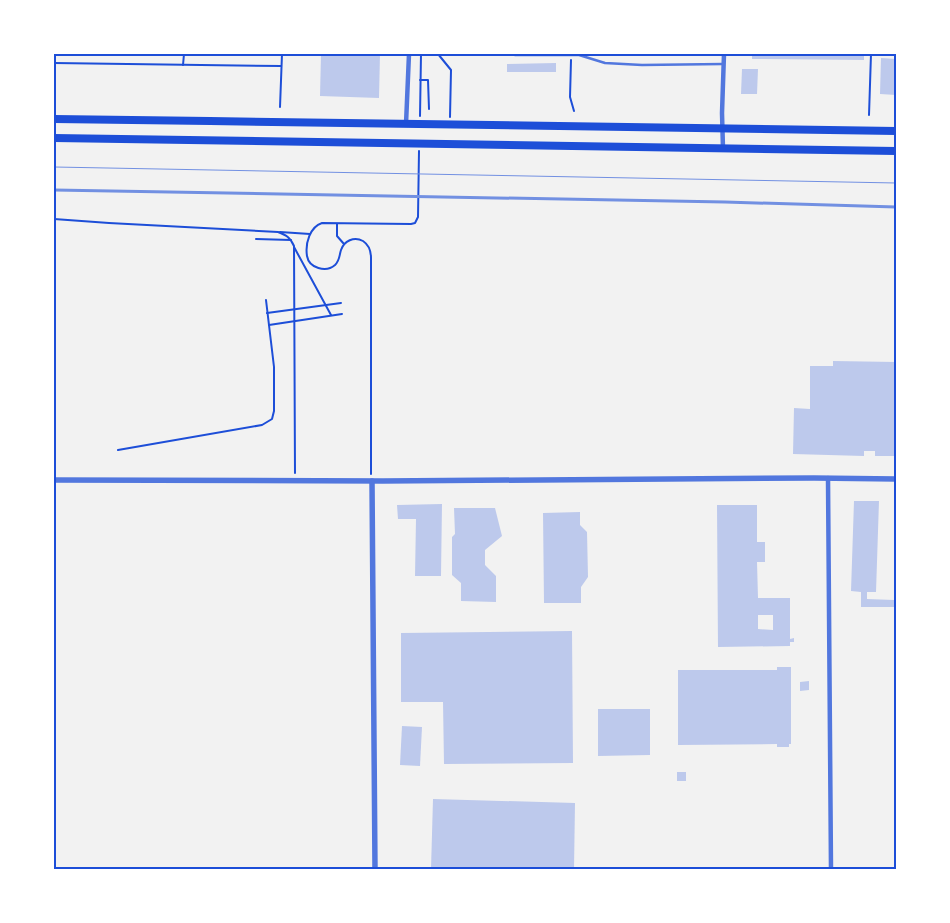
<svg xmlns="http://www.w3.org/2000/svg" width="950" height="923" viewBox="0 0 950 923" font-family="Bitter,serif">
	<rect width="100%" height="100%" fill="#f2f2f2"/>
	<g fill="#bdc9ec" fill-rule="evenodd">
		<path d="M321 54H380L379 98 320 96Z"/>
		<path d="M752 54H864V60L752 59Z"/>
		<path d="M881 58 896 59V95L880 94Z"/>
		<path d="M556 63V72H507V64Z"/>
		<path d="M742 69H758L757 94H741Z"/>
		<path d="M833 361 896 362V456H875V451H864V456L793 454 794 408 810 409V366H833Z"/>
		<path d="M854 501H879L876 592H867V599L894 600V591H896V636H894V607H861V592L851 591Z"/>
		<path d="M442 504 441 576H415L416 519H398L397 505Z"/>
		<path d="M717 505H757V542H765V562H757L758 598H790V639L794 638V642H790V646L718 647ZM758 615H773V630L758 629Z"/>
		<path d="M454 508H495L502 536 485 550V565L496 576V602L461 601V583L452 575V537L455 534Z"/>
		<path d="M580 512V525L587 532 588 577 581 587V603H544L543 513Z"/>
		<path d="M572 631 573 763 444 764 443 702H401V633Z"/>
		<path d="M777 667H791V744H789V747H777V744L678 745V670H777Z"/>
		<path d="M809 681V690L800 691V682Z"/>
		<path d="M598 709H650V755L598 756Z"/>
		<path d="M402 726 422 727 420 766 400 765Z"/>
		<rect x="677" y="772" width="9" height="9"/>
		<path d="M433 799 575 803 574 869H431Z"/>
	</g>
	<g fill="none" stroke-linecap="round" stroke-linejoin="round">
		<g stroke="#1d4ed8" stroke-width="2">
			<path d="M438 54 451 70 450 117"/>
			<path d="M571 60 570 97 574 111"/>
			<path d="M54 63 281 66"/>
			<path d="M183 65 184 54"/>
			<path d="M420 80H428L429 109"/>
			<path d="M280 107 282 54"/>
			<path d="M869 115 871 54"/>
			<path d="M420 116 421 54"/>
			<path d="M54 219 109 223 278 232C286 235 290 237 294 246L295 473"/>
			<path d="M337 224V236L344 244"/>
			<path d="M280 232 310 234"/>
			<path d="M256 239 291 240"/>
			<path d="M294 247 331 315"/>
			<path d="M267 313 341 303"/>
			<path d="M269 325 342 314"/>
			<path d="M118 450 262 425 272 419 274 411V367L266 300"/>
			<path d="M371 474V258C371 251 369 245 363 241 354 236 344 241 341 250 339 256 340 260 335 265 326 273 309 268 307 256 305 243 310 227 322 223L411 224 415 223 418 217 419 151"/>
		</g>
		<path stroke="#5277de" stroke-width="2.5" d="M515 54V55H579L605 63 642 65 723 64"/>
		<g stroke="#5277de" stroke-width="4.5">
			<path d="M406 124 409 54"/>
			<path d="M723 149 722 113 724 54"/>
			<path d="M828 478 831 869"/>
		</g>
		<g stroke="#5277de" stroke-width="5.5">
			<path d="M54 480 383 481 814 478 896 479"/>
			<path d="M372 481 375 869"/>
		</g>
		<g stroke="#1d4ed8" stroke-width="8">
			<path d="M54 119 210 121 896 131"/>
			<path d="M54 138 896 151"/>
		</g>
		<path stroke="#7290e2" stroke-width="1" d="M54 167 896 183"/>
		<path stroke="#7290e2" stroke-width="3" d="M54 190 725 202 896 207"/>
	</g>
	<rect width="950" height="923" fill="none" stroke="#ffffff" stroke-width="110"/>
	<rect x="55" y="55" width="840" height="813" fill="none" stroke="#1d4ed8" stroke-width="2"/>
</svg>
